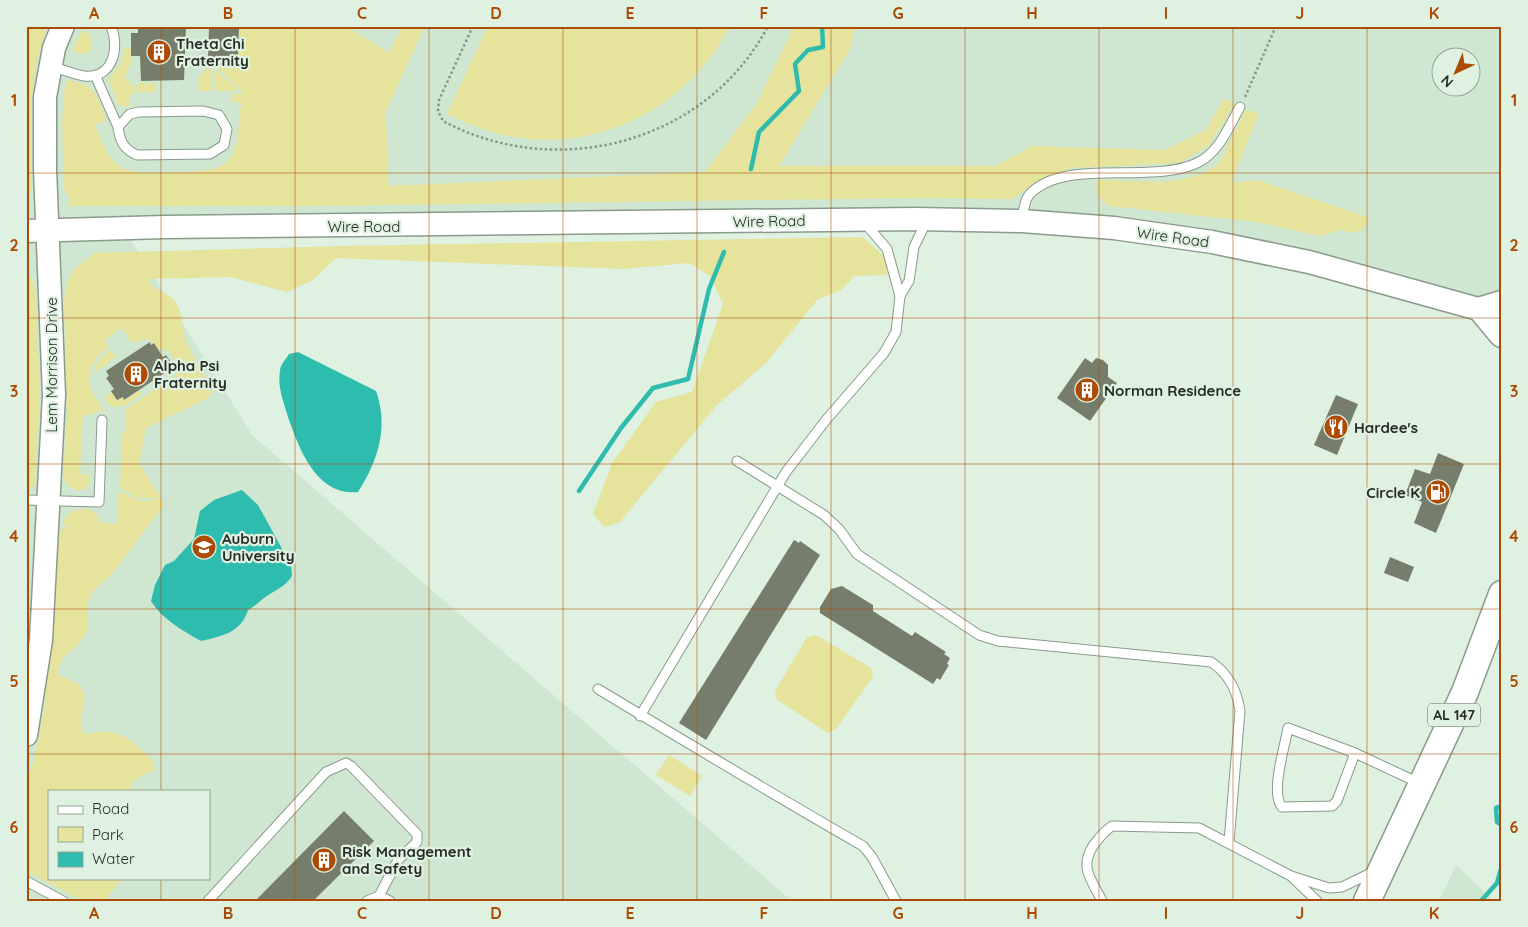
<svg xmlns="http://www.w3.org/2000/svg" width="1528" height="927" viewBox="0 0 1528 927" font-family="Quicksand,sans-serif">
	<rect width="100%" height="100%" fill="#dff1e0"/>
	<g fill="#cfe6d0" fill-rule="evenodd">
		<path d="M26 26H1502V316L1114 228 124 229 252 435 792 901H26ZM1440 58H1470V88H1440ZM49 791H209V878H49Z"/>
		<path d="M1456 865 1494 901H1439Z"/>
	</g>
	<g fill="#e5e39c">
		<path d="M26 26H41L46 31C27 82 31 135 32 189L26 200Z"/>
		<path d="M235 26H346L389 53 402 26H425L386 111 388 186 705 172 757 103 794 26H855L850 49 779 166H996L1032 146 1165 150 1206 130 1224 98 1235 104 1209 145 1180 163 1071 168 1038 181 1013 199 919 198 321 206H68L70 200 64 189 62 120 65 84 68 80C97 86 95 92 106 118L105 121 95 125C101 138 106 156 118 165 132 175 150 173 166 172 223 172 240 171 239 109L242 106 241 103 232 102 231 94H241V90L214 65H233L242 62V57H238L239 28Z"/>
		<path d="M488 26H730C692 100 614 146 530 139 501 137 473 127 447 114Z"/>
		<path d="M81 31H87L92 40 91 49 84 55 73 51Z"/>
		<path d="M125 47 131 49 132 60 125 79 130 80V85H135L136 94 130 95 129 106H121L118 104 108 79 121 63Z"/>
		<path d="M206 68 212 69V91H198L199 75 204 73Z"/>
		<path d="M214 69 238 89 237 91H215Z"/>
		<rect x="137" y="83" width="19" height="9"/>
		<path d="M1245 110 1259 113 1231 183 1257 180 1370 218 1362 230 1351 233 1341 230 1320 236 1256 222 1110 206C1100 200 1094 192 1098 180 1133 180 1196 190 1221 160Z"/>
		<path d="M863 237 885 257 888 275 855 276 841 290 817 300 766 363 717 405 619 523 604 527 593 514 612 463 656 402 692 392 723 304 710 276 689 263 623 269 336 258 313 280 287 292 231 277 149 279C149 289 166 291 172 298 184 310 181 327 186 341 193 358 203 373 213 389L210 397 146 428 139 463 163 502V507C146 527 132 549 116 569 108 580 92 587 88 601 85 611 91 625 85 635 75 653 63 650 57 674L80 685 85 696 81 720 83 733C91 735 98 731 107 732 128 733 140 749 154 762L153 771 141 776 131 783 132 791H49V878H123L104 901H83L26 871V788L36 751 45 704 59 531 66 527 63 523C67 509 88 504 98 515L99 522 117 524 118 494 121 491C132 499 144 504 157 498H136L120 487 122 433 125 432 126 409 179 373C179 365 171 351 163 348L159 351 149 339 132 343 122 328 104 340 109 347C94 358 84 372 92 391 95 399 101 404 104 412L95 411 94 415H83L80 474 90 475V484L84 489 77 491 66 484 63 474 67 416 64 301 67 284 74 269 95 253 343 246Z"/>
		<path d="M26 270 33 281 36 292 40 400 35 482 34 486 26 491Z"/>
		<path d="M110 350 116 357 93 374 99 360Z"/>
		<path d="M140 390 142 394 125 406 113 407 105 401V396L112 392 117 400 123 397 125 400Z"/>
		<path d="M816 635 871 668 873 677 835 730 828 733 776 699 775 691 807 637Z"/>
		<path d="M669 755 702 776 690 796 656 775Z"/>
	</g>
	<g fill="#2dbcae">
		<path d="M298 352 376 391C389 427 378 461 358 492 317 497 299 449 288 417 284 403 277 386 280 371 280 365 286 359 289 354Z"/>
		<path d="M242 490 258 505 291 565 292 576C285 587 277 589 267 596 260 600 256 606 248 610 241 633 222 636 201 641 183 631 162 619 151 601L155 585 165 565 174 561 194 539 200 511 214 500Z"/>
	</g>
	<g fill="none" stroke-linecap="round" stroke-linejoin="round">
		<g stroke="#2dbcae" stroke-width="4.5">
			<path d="M751 169 759 132 799 91 795 64 808 50 823 47 822 26"/>
			<path d="M579 491 621 428 653 388 688 379 709 289 724 252"/>
			<path d="M1502 806 1496 808 1497 822 1502 825"/>
			<path d="M1481 901 1497 883 1502 865"/>
		</g>
	</g>
	<g fill="#767e6b">
		<path d="M138 26H186L184 80 141 81 140 56H131V33H138Z"/>
		<path d="M214 26 239 27 238 57H233V65H216V58H208L209 28H214Z"/>
		<path d="M150 342 151 345 154 343 163 357 166 355 172 364 167 368 169 370 124 400 123 397 117 400 111 391 114 389 106 378 109 376 106 371Z"/>
		<path d="M1085 358 1092 363 1096 358 1103 360 1108 365V377L1117 383 1090 421 1057 398Z"/>
		<path d="M1336 395 1358 404 1337 455 1314 445Z"/>
		<path d="M1438 453 1464 464 1436 533 1414 523 1422 502 1405 495 1415 469 1430 474Z"/>
		<path d="M794 540 799 543 800 541 820 555 706 740 679 723Z"/>
		<path d="M1390 557 1414 567 1408 582 1384 573Z"/>
		<path d="M842 586 873 605V611L912 636 915 632 946 652 944 654 950 658 947 664 949 665 940 680 937 678 933 684 820 613V607L831 589Z"/>
		<path d="M344 811 374 841 313 901H255Z"/>
	</g>
	<g fill="none" stroke-linecap="round" stroke-linejoin="round">
		<defs>
			<g id="lane">
				<path d="M50 66C61 69 73 74 84 76 113 79 120 48 111 26"/>
				<path d="M95 75 118 127"/>
				<path d="M203 111 219 115 227 129 224 145 210 154 137 155C123 149 120 141 118 127L130 114 139 112Z"/>
				<path d="M1022 221C1023 214 1024 201 1029 195 1064 156 1153 186 1199 162 1220 151 1229 126 1240 107"/>
				<path d="M864 222 887 249 900 296"/>
				<path d="M737 461 824 515 839 529 857 554 979 635 998 641 1211 662C1229 674 1237 690 1240 711L1229 842"/>
				<path d="M26 500 99 502 102 420"/>
				<path d="M598 689C686 742 774 795 863 846L872 857 896 901"/>
				<path d="M640 716 786 472 826 420 884 353 896 332 900 296 909 281 914 247 927 220"/>
				<path d="M1355 753 1337 801 1332 806 1282 807C1270 793 1285 746 1288 728L1355 753 1419 783"/>
				<path d="M1293 878 1317 901"/>
				<path d="M26 881 63 901"/>
				<path d="M208 901 326 772 346 763 351 766 417 834V842L398 860 379 896"/>
				<path d="M367 901 379 896 390 901"/>
				<path d="M1102 901C1092 880 1079 868 1093 846 1099 838 1103 832 1112 826L1199 828 1291 876 1329 888 1342 887 1373 872"/>
			</g>
			<g id="secondary">
				<path d="M26 231 165 227 916 219 1022 221 1114 228 1212 242 1309 262 1500 315"/>
				<path d="M26 735 41 640 54 395 45 169V97L54 48 63 26"/>
			</g>
			<g id="primary">
				<path d="M1502 304 1482 310 1502 334"/>
				<path d="M1367 901 1465 692 1502 594"/>
			</g>
		</defs>
		<use href="#lane" stroke="#8a9b8b" stroke-width="11"/>
		<use href="#secondary" stroke="#8a9b8b" stroke-width="25"/>
		<use href="#primary" stroke="#8a9b8b" stroke-width="29"/>
		<g stroke="#8a978b" stroke-width="2.5" stroke-dasharray="2.5 2.5" stroke-linecap="butt">
			<path d="M473 26 439 100 438 111 443 121C557 182 707 143 768 26"/>
			<path d="M1245 97 1276 26"/>
		</g>
		<use href="#lane" stroke="#fff" stroke-width="9"/>
		<use href="#secondary" stroke="#fff" stroke-width="22"/>
		<use href="#primary" stroke="#fff" stroke-width="26"/>
	</g>
	<path fill="none" stroke="#ac4b06" stroke-width="1" stroke-opacity="0.55" d="M161 26V791M295 26V901M429 26V901M563 26V901M697 26V901M831 26V901M965 26V901M1099 26V901M1233 26V901M1367 26V901M26 173H1502M26 318H1502M26 464H1502M26 609H1502M26 754H1502M161 878V901"/>
	<defs>
		<symbol id="building-disc" viewBox="-11 -11 22 22"><circle r="9.5" fill="#ac4b06" stroke="#dff1e0"/><path d="M-4-6H4V6H1V3H-1V6H-4ZM-2.5-4.3h1.7v1.8h-1.7ZM.8-4.3h1.7v1.8H.8ZM-2.5-1h1.7V.8h-1.7ZM.8-1h1.7V.8H.8Z" fill="#fff"/></symbol>
		<symbol id="restaurant-disc" viewBox="-11 -11 22 22"><circle r="9.5" fill="#ac4b06" stroke="#dff1e0"/><path d="M-5-6h1v4h1v-4h1v4h1v-4h1v5L-1.5 .5V6h-2V.5L-5-1ZM5-6V6H3V1.5H1.5Q1.5-4 5-6Z" fill="#fff"/></symbol>
		<symbol id="fuel-disc" viewBox="-11 -11 22 22"><circle r="9.5" fill="#ac4b06" stroke="#dff1e0"/><path d="M-5.5-6h7V0h2V4h1.3V-2.5L3-4.5l.8-.8L6-3V5H2.5V1h-1V6h-7ZM-4.2-4.7v3.2H.2V-4.7Z" fill="#fff"/></symbol>
		<symbol id="university-disc" viewBox="-11 -11 22 22"><circle r="9.5" fill="#ac4b06" stroke="#dff1e0"/><path d="M0-5L7-2L0 1L-7-2ZM-4 1L0 2.5L4 1V4Q0 6-4 4Z" fill="#fff"/></symbol>
	</defs>
	<g fill-rule="evenodd">
		<use href="#building-disc" x="145" y="38" width="28" height="28"/>
		<use href="#building-disc" x="122" y="360" width="28" height="28"/>
		<use href="#building-disc" x="1073" y="376" width="28" height="28"/>
		<use href="#restaurant-disc" x="1322" y="413" width="28" height="28"/>
		<use href="#fuel-disc" x="1424" y="478" width="28" height="28"/>
		<use href="#university-disc" x="190" y="533" width="28" height="28"/>
		<use href="#building-disc" x="310" y="846" width="28" height="28"/>
	</g>
	<g text-anchor="middle" dominant-baseline="central" stroke-width="4.5" stroke-linejoin="round" paint-order="stroke">
		<rect fill="#dff1e0" stroke="#5e685e" stroke-width="1" x="1428" y="703.5" width="52" height="23" rx="4"/>
		<g font-size="14" font-weight="bold" fill="#272e27">
			<text x="1454" y="715">AL 147</text>
		</g>
		<g font-size="15" font-weight="bold" fill="#272e27" stroke="#dff1e0" text-anchor="start">
			<text x="176" y="43">Theta Chi<tspan x="176" dy="17">Fraternity</tspan></text>
			<text x="154" y="365">Alpha Psi<tspan x="154" dy="17">Fraternity</tspan></text>
			<text x="1104" y="390">Norman Residence</text>
			<text x="1354" y="427">Hardee's</text>
			<text x="1420" y="492" text-anchor="end">Circle K</text>
			<text x="222" y="538">Auburn<tspan x="222" dy="17">University</tspan></text>
			<text x="342" y="851">Risk Management<tspan x="342" dy="17">and Safety</tspan></text>
		</g>
		<g font-size="15" fill="#272e27" stroke="#dff1e0">
			<text transform="translate(769 221) rotate(-1)">Wire Road</text>
			<text x="364" y="226">Wire Road</text>
			<text transform="translate(1173 237) rotate(8)">Wire Road</text>
			<text transform="translate(51 365) rotate(-90)">Lem Morrison Drive</text>
		</g>
	</g>
	<rect width="1528" height="927" fill="none" stroke="#dff1e0" stroke-width="55"/>
	<rect x="48" y="790" width="162" height="90" fill="#dff1e0" stroke="#95a396"/>
	<rect x="58" y="806" width="25" height="8" fill="#ffffff" stroke="#95a396"/>
	<text x="92" y="814" font-size="15" fill="#272e27">Road</text>
	<rect x="58" y="827" width="25" height="15" fill="#e5e39c" stroke="#95a396"/>
	<text x="92" y="840" font-size="15" fill="#272e27">Park</text>
	<rect x="58" y="852" width="25" height="15" fill="#2dbcae" stroke="#95a396"/>
	<text x="92" y="864" font-size="15" fill="#272e27">Water</text>
	<g transform="translate(1456 72) rotate(224)"><circle r="24" fill="#dff1e0" stroke="#95a396"/>
	<path d="M0-4L9 19L0 12L-9 19Z" fill="#ac4b06"/>
	<text y="-8" font-size="14" font-weight="bold" text-anchor="middle" fill="#272e27">N</text>
	</g>
	<rect x="28" y="28" width="1472" height="872" fill="none" stroke="#ac4b06" stroke-width="2"/>
	<g font-size="16" text-anchor="middle" font-weight="bold" fill="#ac4b06">
		<text x="94" y="19">A</text>
		<text x="228" y="19">B</text>
		<text x="362" y="19">C</text>
		<text x="496" y="19">D</text>
		<text x="630" y="19">E</text>
		<text x="764" y="19">F</text>
		<text x="898" y="19">G</text>
		<text x="1032" y="19">H</text>
		<text x="1166" y="19">I</text>
		<text x="1300" y="19">J</text>
		<text x="1434" y="19">K</text>
		<text x="14" y="106">1</text>
		<text x="1514" y="106">1</text>
		<text x="14" y="251">2</text>
		<text x="1514" y="251">2</text>
		<text x="14" y="397">3</text>
		<text x="1514" y="397">3</text>
		<text x="14" y="542">4</text>
		<text x="1514" y="542">4</text>
		<text x="14" y="687">5</text>
		<text x="1514" y="687">5</text>
		<text x="14" y="833">6</text>
		<text x="1514" y="833">6</text>
		<text x="94" y="919">A</text>
		<text x="228" y="919">B</text>
		<text x="362" y="919">C</text>
		<text x="496" y="919">D</text>
		<text x="630" y="919">E</text>
		<text x="764" y="919">F</text>
		<text x="898" y="919">G</text>
		<text x="1032" y="919">H</text>
		<text x="1166" y="919">I</text>
		<text x="1300" y="919">J</text>
		<text x="1434" y="919">K</text>
	</g>
</svg>
